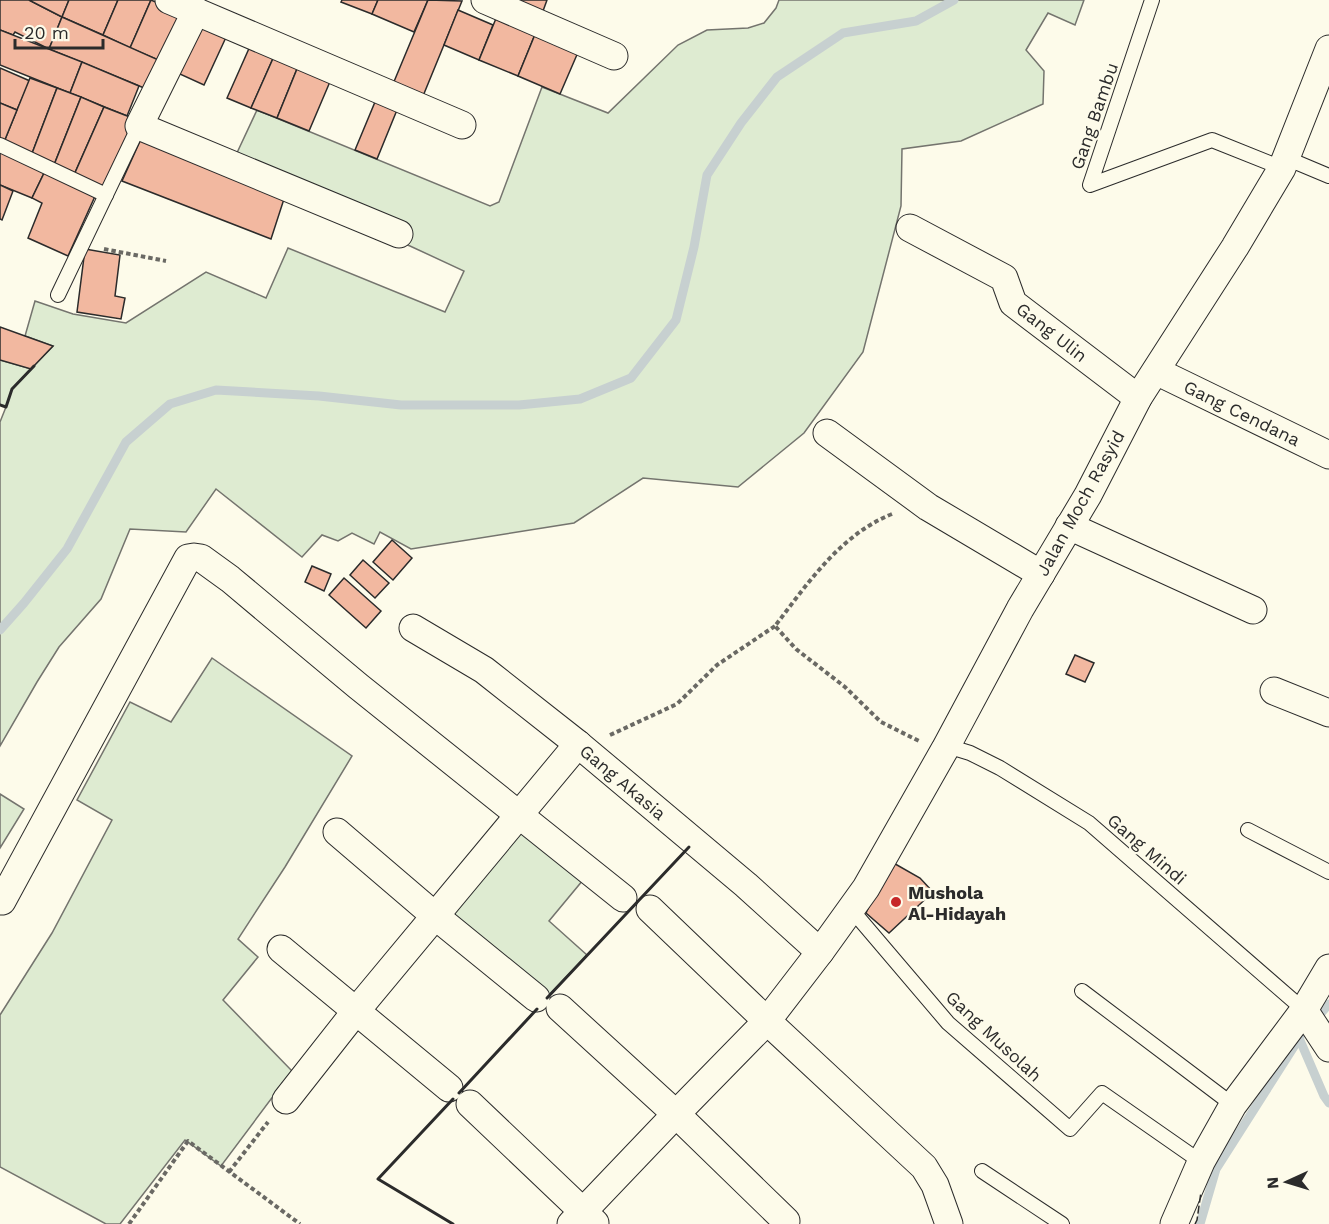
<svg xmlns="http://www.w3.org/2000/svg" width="1329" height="1224" viewBox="0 0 1329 1224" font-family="'Work Sans',sans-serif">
	<rect width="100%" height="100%" fill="#fdfbea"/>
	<g fill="#deebd1" stroke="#74746e" stroke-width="1.5">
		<path d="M779 0H1084L1075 25 1048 13 1026 50 1044 71 1043 104 961 141 902 149 901 206 863 352 804 433 738 487 643 478 574 523 411 549 380 532 374 544 352 533 338 541 322 535 302 557 216 489 186 532 130 529 101 599 59 647 37 682 0 746V422L6 407 0 405V360L31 369 53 346 25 336 35 301 73 314 126 323 206 272 266 298 288 248 445 312 464 271 410 246 228 172 257 110 490 206 499 202 542 87 608 113 678 45 707 30 748 28 764 23 776 8Z"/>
		<path d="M212 658 352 756 285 867 238 939 258 957 223 1000 292 1071 221 1166 185 1140 120 1224H106L0 1167V1015L52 933 112 820 77 800 130 702 171 722Z"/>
		<path d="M0 794 24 809 0 848Z"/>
		<path d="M522 830 583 880 549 921 587 955 549 995 451 915Z"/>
	</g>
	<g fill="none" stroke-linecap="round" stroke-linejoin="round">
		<g stroke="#c7d0d0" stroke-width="9">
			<path d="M0 630 24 603 67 549 126 442 170 404 216 390 319 396 401 405H519L580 399 631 378 676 320 694 247 707 175 741 123 777 77 843 33 916 21 954 0"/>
			<path d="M1315 1020 1329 1004"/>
			<path d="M1299 1038 1324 1096 1329 1103"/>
			<path d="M1200 1224 1216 1169 1300 1037"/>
		</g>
	</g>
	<g fill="#f2b8a0" stroke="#2b2b2b" stroke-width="1.5">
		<path d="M0 0H29L62 17 49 49 15 32 13 35 0 30Z"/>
		<path d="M29 0H69L62 17Z"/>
		<path d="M69 0H118L103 35 62 17Z"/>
		<path d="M118 0H151L130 48 103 35Z"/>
		<path d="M151 0 186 15 163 62 130 48Z"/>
		<path d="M342 0H378L372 14 341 2Z"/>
		<path d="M378 0H428L414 32 372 14Z"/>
		<path d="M428 0 462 1 423 96 393 84Z"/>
		<path d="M515 0H547L543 11Z"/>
		<path d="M458 10 493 25 479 60 444 45Z"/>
		<path d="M497 16 536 32 518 76 479 60Z"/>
		<path d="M62 17 163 62 149 90 49 49Z"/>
		<path d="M196 19 228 33 204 85 171 70Z"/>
		<path d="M0 30 82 62 70 93 0 65Z"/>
		<path d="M536 32 579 50 560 94 518 76Z"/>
		<path d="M251 44 275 54 251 108 227 98Z"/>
		<path d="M275 54 299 64 277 118 251 108Z"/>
		<path d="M82 62 139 86 127 116 70 93Z"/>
		<path d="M299 64 332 77 309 131 277 118Z"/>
		<path d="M0 68 30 81 17 110 0 103Z"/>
		<path d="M30 78 57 88 31 156 4 142Z"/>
		<path d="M57 88 81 97 54 165 31 156Z"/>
		<path d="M81 97 104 107 74 175 54 165Z"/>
		<path d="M375 102 397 110 377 159 355 150Z"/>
		<path d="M0 103 17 110 4 142 0 140Z"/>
		<path d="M104 107 135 119 102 188 74 175Z"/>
		<path d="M141 139 284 199 271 239 122 181Z"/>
		<path d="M2 149 46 169 32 198 0 185V153Z"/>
		<path d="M46 169 96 194 68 256 28 238 42 203 32 198Z"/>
		<path d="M0 185 13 191 2 220 0 219Z"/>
		<path d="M85 249 120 255 115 296 125 298 121 319 77 312Z"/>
		<path d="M0 327 25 336 53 346 31 369 0 360Z"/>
		<path d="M392 540 412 558 393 580 373 562Z"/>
		<path d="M363 560 389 583 375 598 350 575Z"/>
		<path d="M312 566 331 574 324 591 305 582Z"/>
		<path d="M344 578 381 611 366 628 329 595Z"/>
		<path d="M1075 655 1094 663 1085 682 1066 674Z"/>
		<path d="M890 861 920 878 933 892 889 933 866 913Z"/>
	</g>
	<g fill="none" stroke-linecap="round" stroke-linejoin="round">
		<defs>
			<g id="lane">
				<path d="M1152 0 1090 185 1212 140 1282 168"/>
				<path d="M0 145 106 195"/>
				<path d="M1286 158 1329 176"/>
				<path d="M58 295 139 126"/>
				<path d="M945 749H957L970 753 1000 768 1089 823 1304 1010"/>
				<path d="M1248 830 1329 872"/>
				<path d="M851 909 948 1023 1070 1129 1102 1093 1201 1162"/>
				<path d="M1082 991 1233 1105"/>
				<path d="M982 1171 1062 1224"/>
			</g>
			<g id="street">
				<path d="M169 0 462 125"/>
				<path d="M485 0 614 56"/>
				<path d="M196 11 139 126 399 234"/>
				<path d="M910 228 1004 278 1013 303 1138 398"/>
				<path d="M1156 371 1329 455"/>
				<path d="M827 433 928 507 1041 574"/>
				<path d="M1069 526 1253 610"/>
				<path d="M413 628 484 670 578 744 746 885 820 952"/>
				<path d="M1274 691 1329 713"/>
				<path d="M337 832 434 915 536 998"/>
				<path d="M2 901 188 558 194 557 201 558 230 579 358 686 623 898"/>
				<path d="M650 909 767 1021 924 1167 935 1185 949 1224"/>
				<path d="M281 949 449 1088"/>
				<path d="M560 1008 676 1114 786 1221"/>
				<path d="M1304 1010 1329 1048"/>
				<path d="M286 1100 356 1011 578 744"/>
				<path d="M470 1104 595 1223"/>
				<path d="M571 1224 676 1114 767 1021 820 952 866 888 945 749 1020 609 1088 495 1138 398 1235 247 1282 168 1329 49"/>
				<path d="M1174 1224 1201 1162 1233 1105 1304 1010 1329 968"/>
			</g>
		</defs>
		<use href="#lane" stroke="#2b2b2b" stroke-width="16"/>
		<use href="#street" stroke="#2b2b2b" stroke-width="29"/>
		<g stroke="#6a6964" stroke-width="4" stroke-dasharray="4.5 3" stroke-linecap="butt">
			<path d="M104 249 166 261"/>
			<path d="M892 514C840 535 808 583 775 626L796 649 845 687 881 722 919 741"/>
			<path d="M610 735 677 704 717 665 775 626"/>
			<path d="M229 1172 268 1122"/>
			<path d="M129 1224 188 1141 300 1224"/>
		</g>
		<use href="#lane" stroke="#fdfbea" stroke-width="14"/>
		<use href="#street" stroke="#fdfbea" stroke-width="27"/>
		<path stroke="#2b2b2b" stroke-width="1.5" stroke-dasharray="8 3" stroke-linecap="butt" d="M1195 1224 1197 1220 1201 1192"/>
		<g stroke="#2b2b2b" stroke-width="3">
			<path d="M0 405 6 407 12 389 34 366"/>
			<path d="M547 998 689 847"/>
			<path d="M459 1093 537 1009"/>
			<path d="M453 1224 378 1179 453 1099"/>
		</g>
	</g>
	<circle fill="#c62828" stroke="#fdfbea" stroke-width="2" cx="896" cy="902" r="6"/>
	<g text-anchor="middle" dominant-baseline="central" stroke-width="4.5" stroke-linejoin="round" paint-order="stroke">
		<g font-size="18" fill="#2b2b2b" stroke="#fdfbea">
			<text transform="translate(1094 116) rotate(-71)">Gang Bambu</text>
			<text transform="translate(1052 332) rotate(38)">Gang Ulin</text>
			<text transform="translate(1242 413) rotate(26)">Gang Cendana</text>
			<text transform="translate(1080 503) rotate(-61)">Jalan Moch Rasyid</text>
			<text transform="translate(623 782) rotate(40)">Gang Akasia</text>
			<text transform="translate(1147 849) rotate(41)">Gang Mindi</text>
			<text transform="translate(994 1036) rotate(43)">Gang Musolah</text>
		</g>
		<g font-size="18" font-weight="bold" fill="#2b2b2b" stroke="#fdfbea" text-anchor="start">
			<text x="908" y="892">Mushola<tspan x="908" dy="21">Al-Hidayah</tspan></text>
		</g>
	</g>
	<g transform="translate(1287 1182) rotate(266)" stroke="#fdfbea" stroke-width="4.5" paint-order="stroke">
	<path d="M0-4.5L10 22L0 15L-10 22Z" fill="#2b2b2b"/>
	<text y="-9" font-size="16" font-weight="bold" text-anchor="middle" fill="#2b2b2b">N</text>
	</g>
	<path d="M15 39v9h88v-9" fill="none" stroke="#2b2b2b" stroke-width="3"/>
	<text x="24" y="39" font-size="18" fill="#2b2b2b" stroke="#fdfbea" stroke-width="4.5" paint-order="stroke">20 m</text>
</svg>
